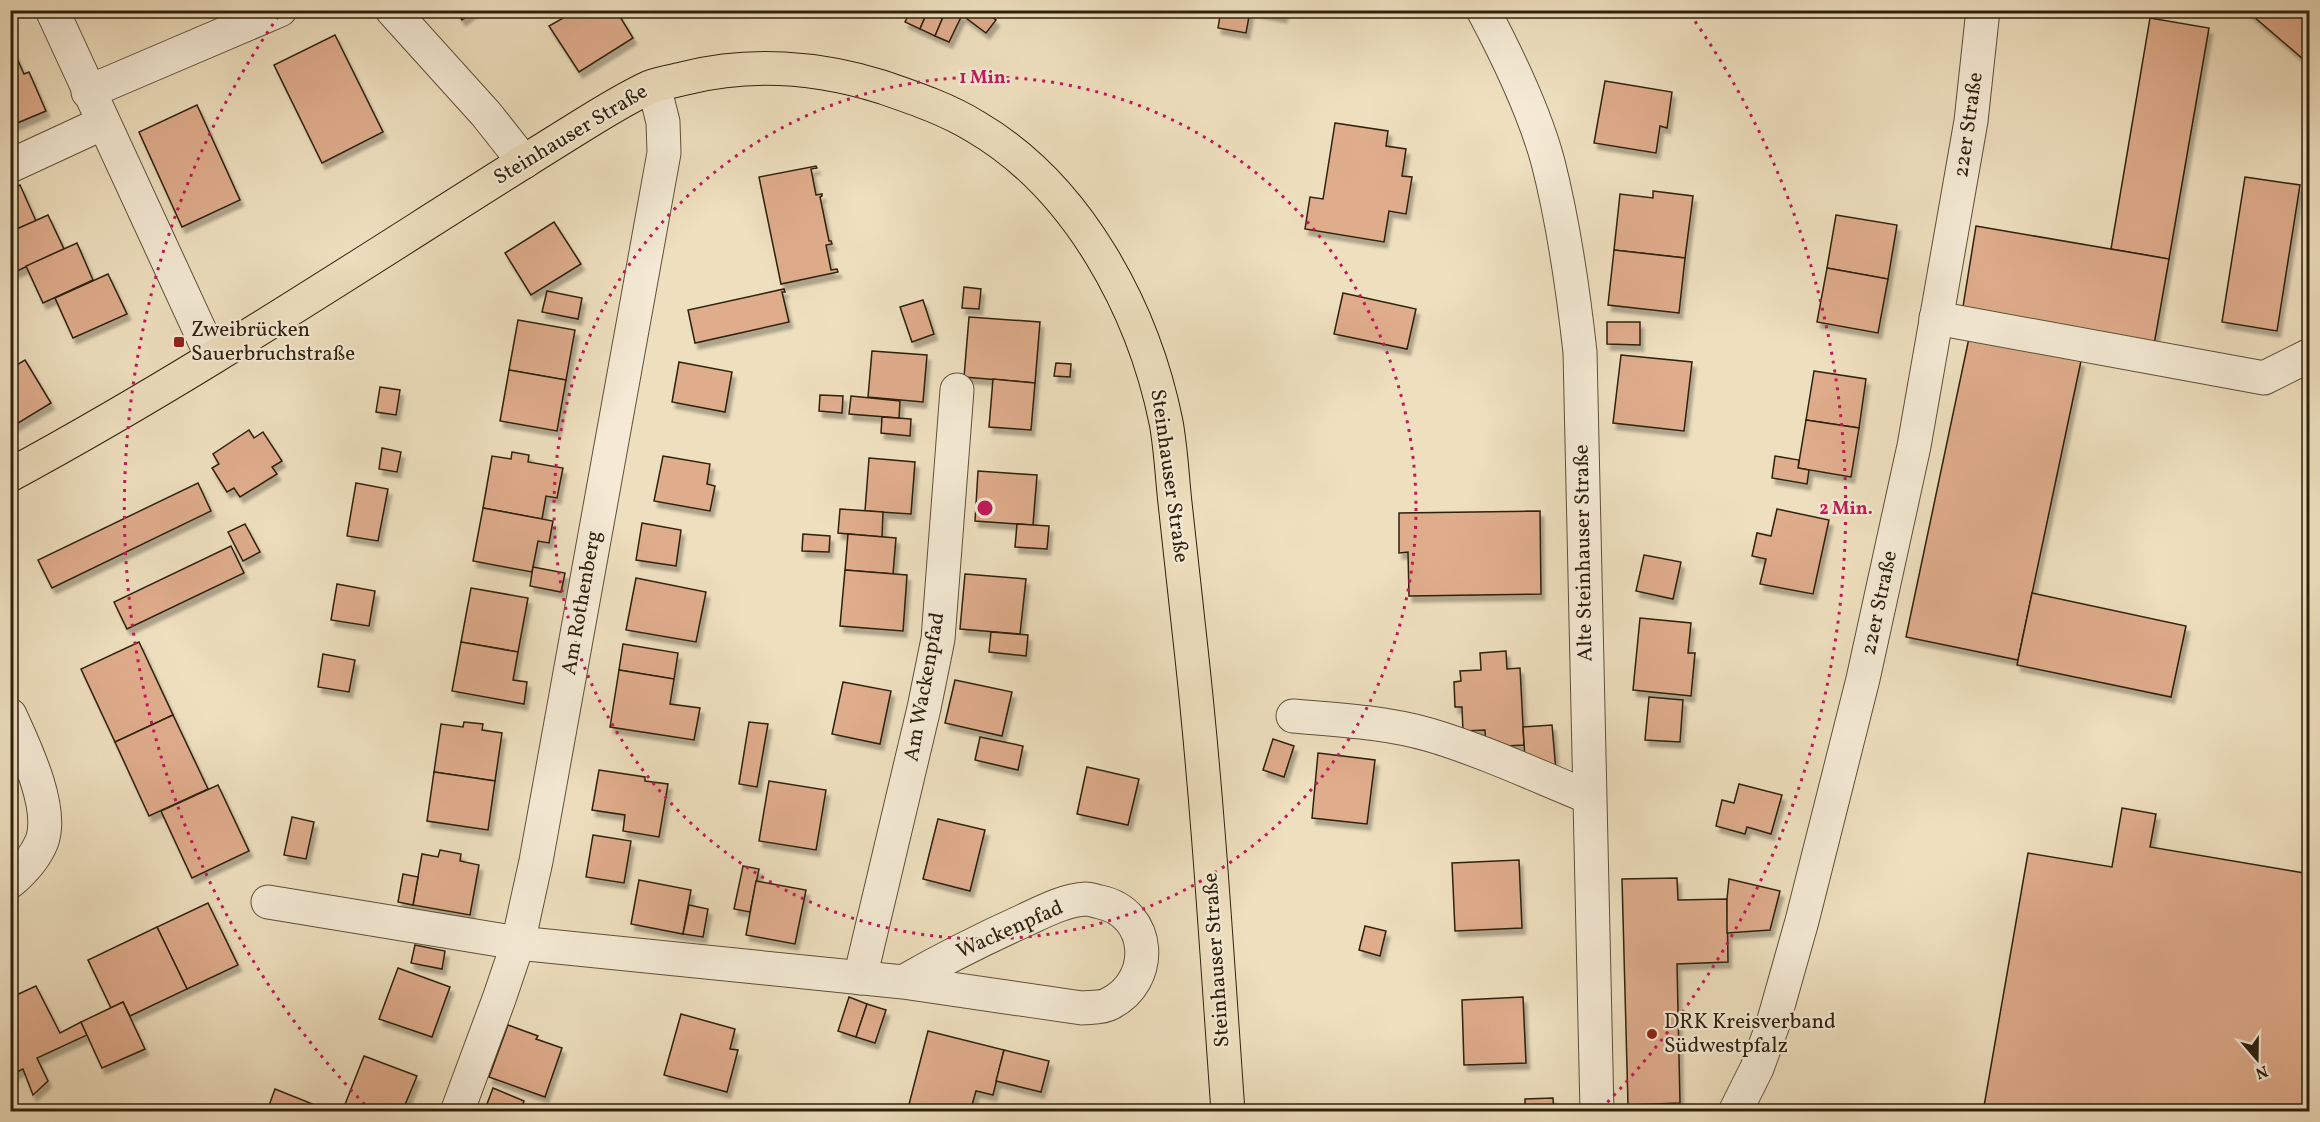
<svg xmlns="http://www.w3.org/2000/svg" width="2320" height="1122" viewBox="0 0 2320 1122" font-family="Vollkorn,serif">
	<defs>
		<filter id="shadow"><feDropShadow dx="3.5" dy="6" stdDeviation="1.5" flood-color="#0004"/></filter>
	</defs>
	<rect width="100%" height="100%" fill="#eedfbe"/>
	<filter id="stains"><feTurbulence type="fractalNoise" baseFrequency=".00333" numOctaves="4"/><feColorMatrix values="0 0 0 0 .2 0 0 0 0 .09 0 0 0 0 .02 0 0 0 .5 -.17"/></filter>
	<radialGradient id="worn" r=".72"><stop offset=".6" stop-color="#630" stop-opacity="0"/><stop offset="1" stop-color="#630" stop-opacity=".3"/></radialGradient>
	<g fill="#dfac8c" stroke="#2e200c" stroke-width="1.5" filter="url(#shadow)">
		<path d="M456 10H475L462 20Z"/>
		<path d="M564 10H616L633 38 579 72 549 26 565 17 562 12Z"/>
		<path d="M911 10H928L920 29 905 22Z"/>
		<path d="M928 10H946L935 36 920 29Z"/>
		<path d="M946 10H953L962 15 949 42 935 36Z"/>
		<path d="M965 10H983L996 20 986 33 962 15Z"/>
		<path d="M1221 10 1250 11 1246 33 1218 28Z"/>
		<path d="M1249 10H1285L1283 17Z"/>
		<path d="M2246 10H2310V65Z"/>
		<path d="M2150 18 2209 28 2169 259 2111 249Z"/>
		<path d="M335 35 383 132 322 163 274 65Z"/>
		<path d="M10 43 24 74 29 72 46 111 10 126Z"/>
		<path d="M1605 81 1672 92 1667 128 1660 126 1656 153 1594 143Z"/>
		<path d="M197 105 240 200 182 227 139 132Z"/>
		<path d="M1335 123 1388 131 1386 146 1406 149 1402 176 1412 177 1406 214 1389 211 1384 242 1305 229 1310 197 1323 199Z"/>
		<path d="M816 166 817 168 811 169 816 195 822 194V196L820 197 829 241H831L832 244 826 245 831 270 837 269 838 272 781 284 759 177Z"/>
		<path d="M2245 177 2300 185 2277 331 2222 322Z"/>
		<path d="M20 185 36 221 10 232V189Z"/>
		<path d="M1653 191 1693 196 1685 258 1614 250 1620 194 1653 198Z"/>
		<path d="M48 215 64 249 15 272 10 261V232Z"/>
		<path d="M1836 215 1897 225 1888 279 1827 268Z"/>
		<path d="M554 222 581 264 531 295 505 253Z"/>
		<path d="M1976 226 2169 259 2154 345 1962 313Z"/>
		<path d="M77 243 93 280 43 303 26 266Z"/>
		<path d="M1614 250 1685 258 1679 313 1608 305Z"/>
		<path d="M1827 268 1888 279 1878 333 1817 322Z"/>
		<path d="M108 274 127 314 73 338 55 298Z"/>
		<path d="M964 287 981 289 979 309 962 308Z"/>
		<path d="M784 289 785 292H782L789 322 695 343 688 310Z"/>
		<path d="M547 291 582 298 578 319 542 312Z"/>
		<path d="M1343 293 1416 309 1407 349 1334 334Z"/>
		<path d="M923 300 934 334 912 342 900 307Z"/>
		<path d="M969 317 1040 322 1035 383 964 377Z"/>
		<path d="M518 320 575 330 566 380 509 370Z"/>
		<path d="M1607 322H1640V345L1607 344Z"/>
		<path d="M1969 338 2081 361 2018 660 1906 637Z"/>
		<path d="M872 351 927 355 923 402 868 397Z"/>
		<path d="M1621 355 1692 362 1684 431 1613 423Z"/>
		<path d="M25 360 51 403 10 428V369Z"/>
		<path d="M679 362 732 372 725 412 672 402Z"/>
		<path d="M1056 363 1071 364 1070 377 1054 376Z"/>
		<path d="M509 370 566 380 557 431 500 421Z"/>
		<path d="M1814 371 1866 379 1859 428 1806 420Z"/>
		<path d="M993 379 1035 383 1031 430 989 427Z"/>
		<path d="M380 387 400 390 396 415 376 412Z"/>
		<path d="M820 395 843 396 842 413 819 411Z"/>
		<path d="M851 396 900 401 899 418 849 414Z"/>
		<path d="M882 417 911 419 910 436 881 433Z"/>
		<path d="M1806 420 1859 428 1851 477 1798 468Z"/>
		<path d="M249 430 254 438 263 432 282 461 272 467 277 474 240 497 234 488 227 492 212 468 219 464 213 454Z"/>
		<path d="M382 448 401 452 397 472 379 469Z"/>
		<path d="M512 452 529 455 528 462 563 468 557 498 546 496 542 519 483 508 492 456 511 459Z"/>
		<path d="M663 456 710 464 707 484 715 486 710 511 654 501Z"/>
		<path d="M1775 456 1799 460 1798 468 1809 470 1807 484 1772 478Z"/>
		<path d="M869 458 915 462 911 514 865 511Z"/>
		<path d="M978 471 1037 475 1033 525 975 521Z"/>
		<path d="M198 483 211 511 52 588 38 560Z"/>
		<path d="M356 483 388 489 378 541 347 536Z"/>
		<path d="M483 508 553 521 549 543 538 541 532 572 473 561Z"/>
		<path d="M840 509 883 512 882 537 838 533Z"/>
		<path d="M1777 509 1829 520 1813 594 1760 584 1766 559 1752 556 1757 533 1771 536Z"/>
		<path d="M1540 511 1541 594 1409 596 1408 552 1399 553V513Z"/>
		<path d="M642 523 681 530 676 566 636 560Z"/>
		<path d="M245 524 260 552 243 561 228 532Z"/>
		<path d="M1017 524 1049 526 1047 549 1015 547Z"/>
		<path d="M803 534 830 536 829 552 802 551Z"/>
		<path d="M848 534 896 538 893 574 845 570Z"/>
		<path d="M231 546 244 573 127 629 114 602Z"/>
		<path d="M1644 555 1681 562 1673 599 1636 591Z"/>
		<path d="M533 567 565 573 561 592 530 586Z"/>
		<path d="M845 570 907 575 903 631 840 626Z"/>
		<path d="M965 574 1026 579 1020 634 960 629Z"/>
		<path d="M636 578 706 592 696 642 626 630Z"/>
		<path d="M337 584 375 591 369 626 331 620Z"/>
		<path d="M471 588 528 598 518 652 461 642Z"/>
		<path d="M2032 593 2186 626 2171 697 2017 665Z"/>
		<path d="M1640 618 1691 623 1688 653H1695L1691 696 1633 690Z"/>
		<path d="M991 632 1028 635 1026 656 989 652Z"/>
		<path d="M139 642 173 715 115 742 81 669Z"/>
		<path d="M461 642 518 652 513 680 527 682 524 704 452 691Z"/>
		<path d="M623 644 678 653 674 679 619 670Z"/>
		<path d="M1506 651 1507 669 1520 668 1524 745 1486 747 1485 730 1463 731 1462 707H1455L1454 682 1461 681 1460 671 1481 670 1480 653Z"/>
		<path d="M323 654 355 660 349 692 318 687Z"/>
		<path d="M619 670 674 679 670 704 700 708 694 740 610 727Z"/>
		<path d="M955 680 1012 692 1002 736 945 723Z"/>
		<path d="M843 682 891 691 880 744 832 734Z"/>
		<path d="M1649 697 1683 700 1680 742 1645 740Z"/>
		<path d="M173 715 208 789 149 816 115 742Z"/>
		<path d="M464 722 483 724 482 730 502 733 495 781 434 772 441 724 463 727Z"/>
		<path d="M749 722 768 724 757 787 739 784Z"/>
		<path d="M1552 725 1556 771 1525 758 1523 727Z"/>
		<path d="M980 737 1023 746 1018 770 975 760Z"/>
		<path d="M1273 739 1294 746 1284 777 1263 770Z"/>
		<path d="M1318 753 1375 760 1367 824 1312 818Z"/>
		<path d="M1087 767 1139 779 1128 825 1077 814Z"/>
		<path d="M599 770 645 777V781L668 784 659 837 623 831 625 815 592 810Z"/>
		<path d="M434 772 495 781 488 830 427 821Z"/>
		<path d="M769 781 826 790 816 850 759 841Z"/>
		<path d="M1739 784 1782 795 1771 834 1747 827 1745 834 1716 826 1722 800 1734 803Z"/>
		<path d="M218 785 249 851 192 878 161 811Z"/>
		<path d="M2122 808 2156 814 2150 847 2310 874V1112H1983L2028 853 2112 867Z"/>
		<path d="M292 817 314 822 306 859 284 855Z"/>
		<path d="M938 819 985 830 970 891 923 879Z"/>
		<path d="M593 835 631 841 624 883 586 877Z"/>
		<path d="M440 850 461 854 460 861 479 865 470 915 413 905 422 854 438 857Z"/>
		<path d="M1519 860 1522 928 1455 931 1452 863Z"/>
		<path d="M743 866 759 869 750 912 734 909Z"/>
		<path d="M403 874 418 877 413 905 398 902Z"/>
		<path d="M1677 878 1678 900 1727 899 1728 962 1677 964 1680 1103 1628 1105 1622 879Z"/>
		<path d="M1729 879 1780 891 1770 930 1727 933V899Z"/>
		<path d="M639 880 691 890 683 934 631 924Z"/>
		<path d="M756 881 806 890 795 944 746 935Z"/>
		<path d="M208 903 238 965 187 989 157 927Z"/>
		<path d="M689 905 708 909 703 937 683 934Z"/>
		<path d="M1365 926 1386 931 1380 956 1359 950Z"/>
		<path d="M157 927 187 989 130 1016 123 1002 111 1008 88 960Z"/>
		<path d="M415 945 445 951 442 969 411 963Z"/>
		<path d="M398 968 450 987 432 1037 379 1019Z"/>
		<path d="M36 986 60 1033 81 1022 87 1035 37 1058 48 1081 33 1095 23 1069 10 1075V993L12 997Z"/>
		<path d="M849 997 867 1004 856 1037 838 1031Z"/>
		<path d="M1523 997 1526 1063 1464 1065 1462 1000Z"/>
		<path d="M123 1002 145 1049 102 1068 81 1022Z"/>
		<path d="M867 1004 886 1010 875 1043 856 1037Z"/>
		<path d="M681 1014 735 1029 730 1049 738 1050 727 1092 664 1075Z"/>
		<path d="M508 1025 538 1036 536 1039 562 1048 545 1097 489 1077Z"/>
		<path d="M928 1031 1004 1050 993 1095 976 1091 970 1112H907Z"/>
		<path d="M1004 1050 1049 1061 1041 1092 996 1081Z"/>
		<path d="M364 1056 417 1076 402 1112H342Z"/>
		<path d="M493 1088 524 1101 520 1112H484Z"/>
		<path d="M275 1089 330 1111V1112L267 1111Z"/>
		<path d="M1553 1098 1554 1112H1525V1099Z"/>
	</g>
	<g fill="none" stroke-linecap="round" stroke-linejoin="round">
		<defs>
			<g id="minor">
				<path d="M52 10 212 357"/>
				<path d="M392 10 486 114 524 162"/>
				<path d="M1483 10C1507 55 1535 114 1548 162 1564 225 1573 289 1580 352L1597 1112"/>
				<path d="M88 92 280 10"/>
				<path d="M10 166 103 123"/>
				<path d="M1936 318 2264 378 2310 355"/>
				<path d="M10 715C24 746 54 807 42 841 36 856 23 871 10 882"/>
				<path d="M1293 716C1339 720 1385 722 1430 735 1484 751 1537 776 1589 797"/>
				<path d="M268 902 518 943 903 982 1082 1008C1090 1007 1102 1008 1109 1004 1156 981 1152 913 1100 902 1095 901 1090 899 1086 899 1065 900 1044 911 1025 920 983 939 943 959 903 982"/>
				<path d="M860 978 924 708 938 639 957 390"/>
				<path d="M457 1112 499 999 518 943 536 861 664 153 663 122 654 86"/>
				<path d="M1735 1112 1757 1068 1772 1027 1802 921 1863 679 1914 446 1971 121 1983 10"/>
			</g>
			<path id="major" d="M10 475C208 368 395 241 586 123 607 110 628 97 650 87 661 83 674 81 686 78 750 62 818 67 882 87 914 98 947 109 976 127 1078 187 1143 309 1166 422 1171 449 1172 476 1175 503 1180 552 1186 600 1191 649 1208 803 1217 957 1228 1112"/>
		</defs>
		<use href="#minor" stroke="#5e5038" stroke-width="35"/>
		<use href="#major" stroke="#2e200c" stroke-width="35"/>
		<use href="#minor" stroke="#f4ead5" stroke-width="33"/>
		<use href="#major" stroke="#eedfbe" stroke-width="33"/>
	</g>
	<g fill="none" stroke="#c2185b" stroke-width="3" stroke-dasharray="3 6">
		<circle cx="985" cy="508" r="431"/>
		<path d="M371 1111A861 861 0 0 1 280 14M1690 14A861 861 0 0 1 1599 1111"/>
	</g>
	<g fill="#8f2418" stroke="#f4ead5" stroke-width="2">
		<rect x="173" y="336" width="12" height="12" rx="3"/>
		<circle cx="1652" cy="1034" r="6"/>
	</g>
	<g text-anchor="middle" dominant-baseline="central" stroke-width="4.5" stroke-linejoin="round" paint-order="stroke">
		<g font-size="21" fill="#2e200c" stroke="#f4ead5">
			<text transform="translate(1969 125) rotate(-82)">22er Straße</text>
			<text transform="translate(571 135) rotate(-31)">Steinhauser Straße</text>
			<text transform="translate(1169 476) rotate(82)">Steinhauser Straße</text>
			<text transform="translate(1584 553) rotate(-91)">Alte Steinhauser Straße</text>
			<text transform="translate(582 603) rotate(-80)">Am Rothenberg</text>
			<text transform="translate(1880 603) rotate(-78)">22er Straße</text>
			<text transform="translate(925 687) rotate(-80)">Am Wackenpfad</text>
			<text transform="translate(1010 930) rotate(-24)">Wackenpfad</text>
			<text transform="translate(1217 960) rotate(-94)">Steinhauser Straße</text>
		</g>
		<g font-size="21" fill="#2e200c" stroke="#f4ead5" text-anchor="start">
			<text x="191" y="330">Zweibrücken<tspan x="191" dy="24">Sauerbruchstraße</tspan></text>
			<text x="1664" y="1022">DRK Kreisverband<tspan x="1664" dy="24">Südwestpfalz</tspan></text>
		</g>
	</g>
	<circle cx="985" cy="508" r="9" fill="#c2185b" stroke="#f4ead5" stroke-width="3"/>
	<g font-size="18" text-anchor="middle" font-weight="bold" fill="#c2185b" stroke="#f4ead5" stroke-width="4.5" stroke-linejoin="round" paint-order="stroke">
		<text x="985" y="83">1 Min.</text>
		<text x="1846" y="514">2 Min.</text>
	</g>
	<rect width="2320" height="1122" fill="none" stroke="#eedfbe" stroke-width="36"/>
	<rect x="12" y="12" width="2296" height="1098" fill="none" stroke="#2e200c" stroke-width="3"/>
	<rect x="18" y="18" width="2284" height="1086" fill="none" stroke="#2e200c" stroke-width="1.5"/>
	<g transform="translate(2257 1059) rotate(160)" stroke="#f4ead5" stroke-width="4.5" paint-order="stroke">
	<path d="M0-4.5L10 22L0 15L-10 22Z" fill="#2e200c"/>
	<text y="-9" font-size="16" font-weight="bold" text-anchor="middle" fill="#2e200c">N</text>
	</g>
	<rect width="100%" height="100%" filter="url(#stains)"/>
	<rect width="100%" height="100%" fill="url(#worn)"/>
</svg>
